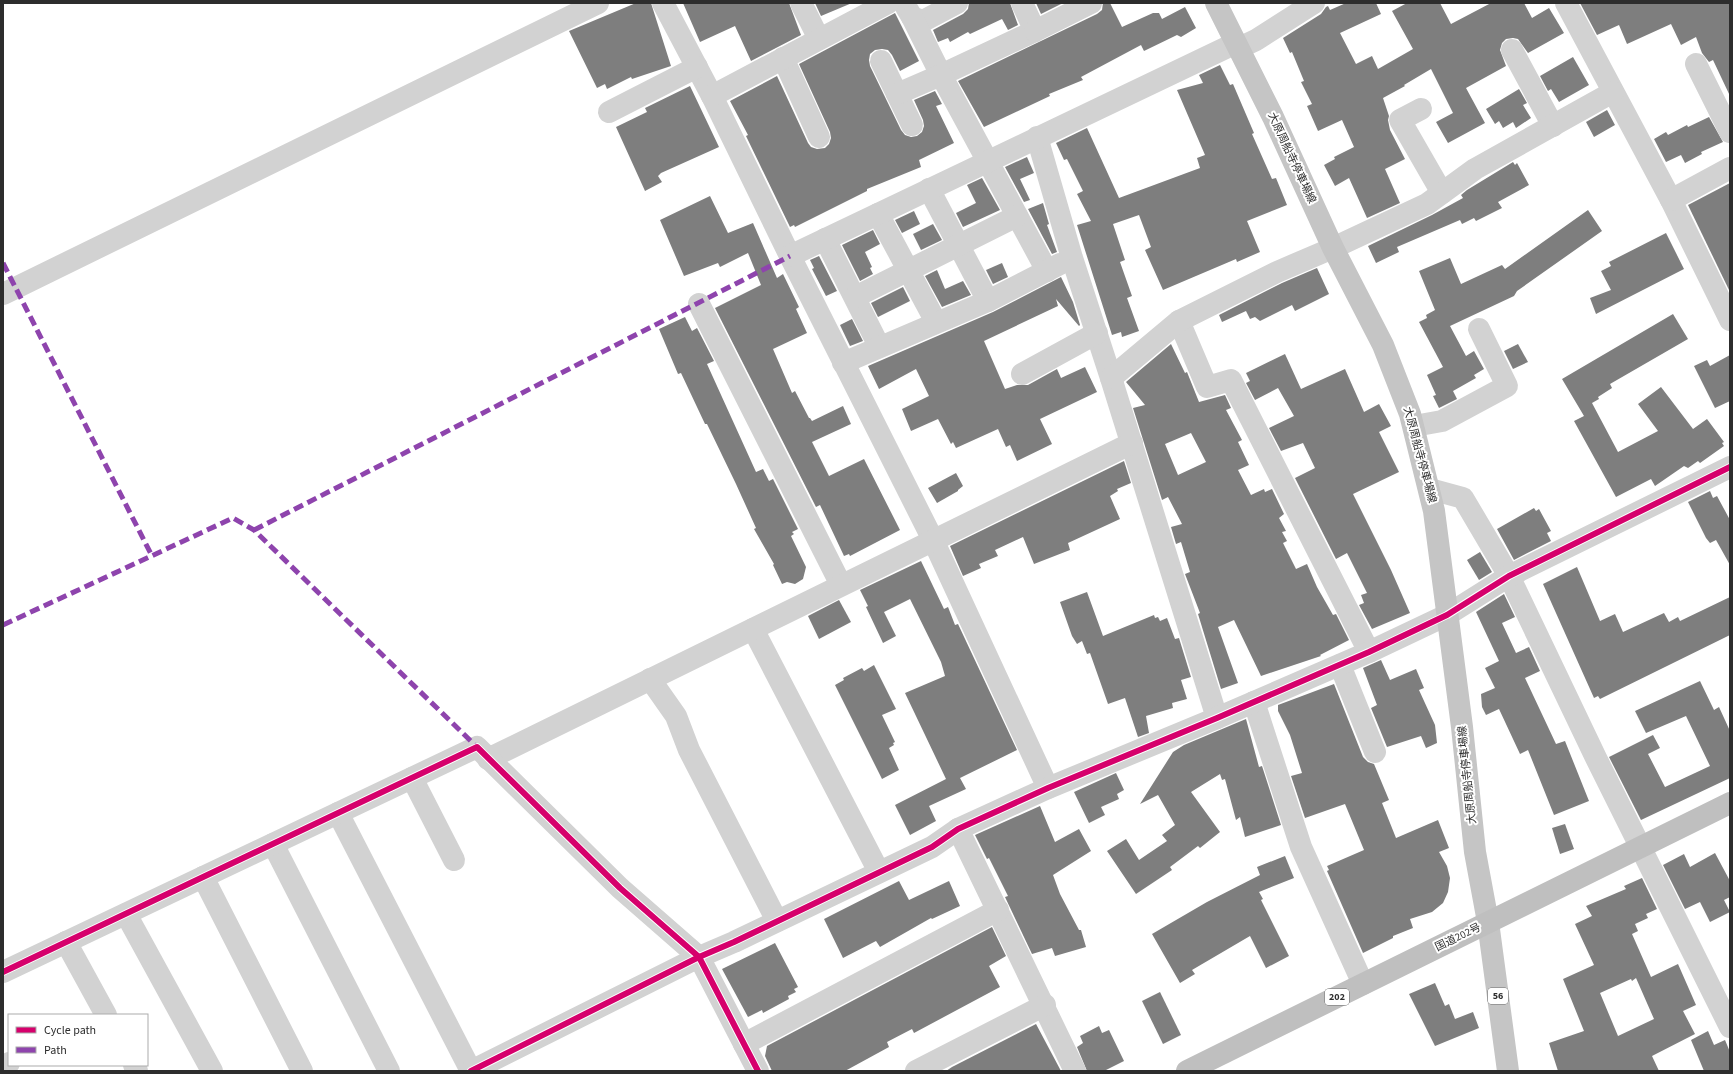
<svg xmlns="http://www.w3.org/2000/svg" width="1733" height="1074" viewBox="0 0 1733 1074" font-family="'Source Sans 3','Noto Sans JP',sans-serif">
	<rect width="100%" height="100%" fill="#fff"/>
	<g fill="#7e7e7e" fill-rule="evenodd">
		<path d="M636 3H651L671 66 632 79 631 77 607 89 605 84 597 88 569 31Z"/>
		<path d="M683 3H789L801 35 751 61 735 26 700 42Z"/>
		<path d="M815 3H852L821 16Z"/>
		<path d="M969 3H1010L1018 25 1008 30 1002 19 970 34 968 32 950 42 948 38 938 42 933 30 963 14 968 9Z"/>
		<path d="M1036 3H1063L1041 14Z"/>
		<path d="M1103 3H1110L1122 27 1153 13H1159L1162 19 1185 7 1196 28 1181 37 1177 35 1144 51 1141 45 1081 77 1083 80 1049 94 1050 96 984 127 958 81 1097 14 1102 10Z"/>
		<path d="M1346 3H1376L1381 14 1340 33 1356 64 1372 56 1378 69 1413 49 1392 11 1407 3H1440L1451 24 1491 3H1524L1532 18 1549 8 1564 33 1528 53 1518 39 1513 38 1506 39 1502 43 1500 50 1506 66 1466 88 1485 123 1448 143 1436 122 1453 113 1431 69 1404 85 1405 86 1383 98 1389 116 1388 120 1390 130 1405 159 1385 169 1400 203 1367 218 1349 178 1335 186 1324 165 1335 159 1334 157 1354 147 1342 120 1318 131 1307 106 1312 104 1301 82 1304 81 1292 52 1290 53 1283 38 1321 14 1326 7 1328 6 1330 10Z"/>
		<path d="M1580 3H1730V96L1713 60 1709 62 1702 53 1696 37 1681 45 1671 24 1627 44 1619 25 1597 35Z"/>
		<path d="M895 13 919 61 900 71 892 55 888 50 882 49 875 50 870 54 869 60 870 66 901 130 905 135 911 137 917 136 922 132 924 126 923 120 914 100 935 91 942 104 936 106 954 143 919 160 921 167 867 189V191L795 227 794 225 790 227 746 136 748 135 730 101 777 76 808 143 811 147 817 149 825 148 829 144 831 138 830 132 799 64Z"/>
		<path d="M1573 57 1589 85 1559 102 1551 89 1548 91 1540 76Z"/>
		<path d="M1220 65 1230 85 1233 84 1254 133 1252 134 1272 179 1276 178 1287 205 1247 221 1260 252 1237 262 1236 259 1163 290 1145 250 1151 247 1139 215 1113 224 1125 260 1120 262 1132 296 1127 298 1139 331 1122 337 1121 332 1112 335 1077 225 1091 221 1077 194 1083 191 1067 159 1064 160 1056 143 1087 128 1119 198 1200 168 1197 158 1205 155 1177 90 1203 83 1199 75Z"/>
		<path d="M690 86 719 147 661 173 658 176 662 182 645 191 616 127 647 112 645 108Z"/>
		<path d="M1519 89 1527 103 1523 105 1531 118 1516 128 1513 122 1503 128 1499 121 1495 124 1486 109Z"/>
		<path d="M1607 110 1615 125 1594 137 1586 122Z"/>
		<path d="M1709 117 1723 142 1701 152 1702 154 1685 163 1681 155 1666 162 1654 139 1666 132 1668 135 1687 125 1688 127Z"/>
		<path d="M1027 157 1034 173 1020 179 1030 200 1024 202 1005 167Z"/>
		<path d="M1513 162 1515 165 1517 163 1529 185 1498 202 1502 208 1476 221 1474 218 1462 224 1460 220 1397 247 1399 252 1376 263 1368 246 1432 215 1463 198 1461 195 1467 190Z"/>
		<path d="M982 178 1000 210 963 227 956 213 976 203 967 185Z"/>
		<path d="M1730 183V292L1688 205Z"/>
		<path d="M710 196 728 233 753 223 777 278 783 274 799 307 796 309 807 333 773 349 792 393 795 391 809 418H810L812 421 843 406 851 424 812 442 829 476 864 459 900 530 850 556 849 554 844 556 820 505 816 507 715 308 761 285 748 253 720 267 718 263 684 276 660 220Z"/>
		<path d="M1043 203 1049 224 1047 225 1057 252 1052 254 1028 209Z"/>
		<path d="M1588 210 1602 231 1517 291 1514 296 1450 326 1466 356 1474 351 1484 369 1474 375 1476 378 1453 391 1457 399 1439 408 1433 396 1436 395 1427 375 1443 367 1419 322 1427 318 1426 315 1435 310 1419 271 1450 258 1461 284 1502 265 1505 269Z"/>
		<path d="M914 211 920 224 902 233 895 220Z"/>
		<path d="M933 224 942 240 921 250 913 234Z"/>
		<path d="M873 230 880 244 865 252 872 267 870 268 873 274 860 281 842 245Z"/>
		<path d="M1666 233 1684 269 1596 314 1590 298 1611 290 1601 271 1611 266 1609 262Z"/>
		<path d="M819 256 837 291 826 296 812 269 814 268 810 260Z"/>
		<path d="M1002 263 1008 277 993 284 986 270Z"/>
		<path d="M1317 268 1329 294 1295 311 1292 305 1260 321 1255 317 1250 319 1246 311 1222 322 1219 315 1282 283Z"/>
		<path d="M937 270 945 289 963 281 971 295 942 307 925 276Z"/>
		<path d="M1061 277 1073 302 1080 325 1079 326 1056 299 1058 306 984 341 1005 389 1017 385H1028L1057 369 1061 378 1085 367 1097 392 1040 419 1052 444 1017 461 1010 445 1006 447 998 429 956 448 953 442 951 444 938 419 911 431 902 409 929 396 916 369 879 389 868 366 993 312Z"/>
		<path d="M903 287 910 301 878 317 871 303Z"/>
		<path d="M1673 314 1688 339 1610 384 1612 388 1598 397 1599 399 1592 403 1618 452 1658 431 1638 404 1661 387 1693 429 1707 419 1724 442 1722 443 1724 446 1700 463 1698 461 1688 468 1684 466 1655 486 1651 479 1616 497 1574 421 1584 416 1562 379Z"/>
		<path d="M685 317 692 331 697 328 714 361 707 364 756 472 763 469 769 481 773 479 798 529 792 532 794 534 791 536 806 567 803 579 795 584 787 582 782 584 773 565 774 564 754 529 756 528 736 484 707 424H705L681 373 678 374 659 329Z"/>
		<path d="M852 319 863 341 850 346 840 325Z"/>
		<path d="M1171 344 1185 373 1187 372 1199 402 1225 395 1231 408 1226 410 1242 440 1238 442 1249 465 1238 470 1251 495 1264 489 1265 492 1272 489 1284 514 1279 518 1286 531 1282 532 1287 541 1283 543 1296 569 1307 564 1317 587 1333 615 1336 614 1349 640 1320 655 1321 656 1261 676 1234 620 1218 627 1238 683 1221 689 1198 614 1200 613 1185 574 1190 572 1181 542 1176 544 1171 527 1182 524 1168 497 1162 500 1133 408 1145 405 1126 382ZM1191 433 1206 462 1178 475 1165 444Z"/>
		<path d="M1518 344 1528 362 1513 369 1504 351Z"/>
		<path d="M1285 354 1301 389 1345 369 1364 412 1379 404 1391 426 1379 432 1399 472 1353 494 1391 570 1410 613 1372 629 1359 605 1364 603 1361 595 1367 593 1347 553 1336 559 1295 478 1315 468 1303 443 1281 451 1269 428 1294 416 1278 388 1255 400 1246 383 1250 381 1246 373Z"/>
		<path d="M1730 355V401L1715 408 1694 366 1707 360 1710 366Z"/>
		<path d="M1124 461 1131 483 1117 489 1118 491 1110 496 1120 519 1068 543 1070 550 1034 564 1023 537 995 550 998 556 979 564 981 568 963 576 950 546Z"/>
		<path d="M956 473 963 486 958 490V491L937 503 928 488Z"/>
		<path d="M1710 491 1713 498 1717 496 1730 520V565L1716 540 1710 543 1706 538 1688 502Z"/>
		<path d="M1534 508 1536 511 1539 509 1551 531 1547 533 1551 541 1514 560 1497 529Z"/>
		<path d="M1480 552 1492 572 1479 580 1467 560Z"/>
		<path d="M921 561 944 609 948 607 955 625 958 624 1017 750 960 778 966 789 929 806 936 821 910 835 895 805 946 779 905 693 945 676 941 662 910 599 884 612 896 636 883 643 866 607 868 606 860 590Z"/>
		<path d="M1577 567 1600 621 1615 614 1623 632 1664 613 1669 622 1678 617 1680 621 1730 597V635L1600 699 1598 696 1594 698 1543 584Z"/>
		<path d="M1087 592 1103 636 1154 615 1155 618 1158 617 1160 621 1167 618 1175 639 1179 638 1191 677 1181 680 1187 699 1172 703 1173 708 1146 716 1149 733 1138 737 1125 698 1108 704 1090 653 1087 654 1082 641 1077 644 1072 636 1060 602Z"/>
		<path d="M1504 594 1515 617 1502 623 1516 653 1529 647 1540 671 1525 678 1556 744 1565 741 1589 801 1554 815 1528 750 1520 754 1499 709 1486 715 1482 707 1481 694 1495 688 1485 668 1499 661 1476 612Z"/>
		<path d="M839 600 851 622 819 639 808 616Z"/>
		<path d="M1381 660 1390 680 1416 669 1424 688 1419 690 1435 725 1437 743 1426 748 1421 736 1387 747 1371 708 1377 705 1363 668Z"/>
		<path d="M874 665 896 709 882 715 895 742 893 743 894 745 889 748 899 770 882 779 835 685 844 680 843 678 862 668 864 671Z"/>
		<path d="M1700 681 1714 710 1719 707 1730 731V778L1641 820 1609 757 1653 735 1660 748 1648 754 1665 787 1710 766 1686 716 1646 733 1635 711Z"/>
		<path d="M1334 684 1363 757 1368 762 1374 764 1389 800 1382 803 1396 838 1438 820 1449 848 1439 852 1447 866 1450 878 1448 892 1443 903 1432 912 1410 919 1413 928 1393 936V938L1363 953 1327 871 1329 870 1327 866 1364 850 1345 804 1305 818 1291 776 1302 773 1290 735 1278 711V705Z"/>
		<path d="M1246 719 1259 767 1262 766 1281 825 1245 837 1240 817 1236 820 1225 779 1222 780 1220 774 1191 792 1220 832 1200 848 1198 846 1170 867 1172 870 1136 894 1107 851 1126 839 1139 860 1167 841 1162 835 1175 825 1158 795 1140 804 1173 752 1184 745Z"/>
		<path d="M1116 773 1124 790 1117 794 1119 799 1101 807 1105 815 1089 823 1074 792Z"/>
		<path d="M1040 806 1055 842 1079 829 1091 851 1053 875 1060 894 1079 930H1081L1086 947 1055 956 1052 948 1032 954 1005 897 1008 896 989 858 987 859 975 835Z"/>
		<path d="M1565 824 1574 849 1560 854 1552 828Z"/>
		<path d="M1715 853 1730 881V897L1724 900 1730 912 1710 922 1700 902 1685 909 1663 865 1684 854 1690 867Z"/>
		<path d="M1285 856 1294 878 1259 892 1263 899 1261 900 1289 956 1266 968 1250 936 1192 970 1195 974 1180 983 1152 934 1207 902 1260 875 1257 867Z"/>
		<path d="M1642 878 1657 909 1646 914 1648 918 1635 924 1638 931 1632 934 1651 977 1678 964 1696 1005 1683 1011 1695 1034 1652 1056 1659 1071H1558L1549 1043 1584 1031 1563 979 1594 965 1575 924 1592 916 1586 906 1626 889 1624 886ZM1636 978 1654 1019 1618 1036 1600 993 1631 979 1632 981Z"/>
		<path d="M899 881 909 900 949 881 960 906 932 919 931 918 880 947 876 941 843 958 824 919Z"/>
		<path d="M992 927 1006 956 989 966 1000 987 914 1033 912 1029 887 1042 889 1047 845 1071H772L765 1056 767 1046Z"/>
		<path d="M775 943 798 987 794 989 796 992 788 996 789 999 763 1013 762 1010 748 1017 722 969Z"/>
		<path d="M1435 983 1445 1006 1449 1004 1455 1019 1473 1012 1479 1028 1435 1046 1409 994Z"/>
		<path d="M1160 992 1181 1035 1163 1044 1142 1001Z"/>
		<path d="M1036 1024 1061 1071H946L952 1067Z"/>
		<path d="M1099 1026 1102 1033 1109 1030 1124 1061 1104 1071H1087L1077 1047 1083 1043 1080 1036Z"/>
		<path d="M1708 1031 1714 1045 1725 1040 1730 1052V1071H1704L1691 1040Z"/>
	</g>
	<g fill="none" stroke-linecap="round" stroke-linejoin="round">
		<g stroke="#d2d2d2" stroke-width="22">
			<path d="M663 3 712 96 790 256 933 540 1048 788"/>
			<path d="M801 3 819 39"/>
			<path d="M1566 3 1671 200 1730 320"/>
			<path d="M906 7 912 17 923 21 957 3"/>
			<path d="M912 17 941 75 1035 31 1022 3"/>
			<path d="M1035 31 1091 3"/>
			<path d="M1239 48 1256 40 1314 3"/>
			<path d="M1512 50 1553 126"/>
			<path d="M783 58 819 137"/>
			<path d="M881 61 912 125"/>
			<path d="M1696 64 1730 132"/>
			<path d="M897 94 941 75 1047 271"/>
			<path d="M712 96 888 3"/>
			<path d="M1421 109 1400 120 1442 193"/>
			<path d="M609 112 697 67"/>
			<path d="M1037 137 1072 258 1111 378 1217 718"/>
			<path d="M929 189 988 301"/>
			<path d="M1671 200 1730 168"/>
			<path d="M878 214 936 322"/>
			<path d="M825 239 879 346"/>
			<path d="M790 256 1236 43"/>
			<path d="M3 294 598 3"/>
			<path d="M855 297 1017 216"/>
			<path d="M699 304 841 585"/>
			<path d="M1179 321 1207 387 1231 380 1369 652"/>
			<path d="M843 363 988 301 1060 264"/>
			<path d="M1022 374 1097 333"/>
			<path d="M1111 378 1179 321 1277 272 1333 248 1427 204 1475 169 1613 92"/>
			<path d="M1414 426 1442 421 1507 386 1479 329"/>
			<path d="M1430 489 1463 498 1509 576 1596 758 1730 1027"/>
			<path d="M753 629 879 872"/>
			<path d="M1340 665 1375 752"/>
			<path d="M650 679 676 716 689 750 777 921"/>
			<path d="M1254 702 1301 847 1363 984"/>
			<path d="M488 759 1132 443"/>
			<path d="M412 778 454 860"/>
			<path d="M338 813 471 1071"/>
			<path d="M958 829 1075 1071"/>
			<path d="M273 844 389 1071"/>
			<path d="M203 877 302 1071"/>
			<path d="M126 914 212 1071"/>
			<path d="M66 942 106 1015"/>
			<path d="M3 972 477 747 620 888 699 957 758 1071"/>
			<path d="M744 1044 998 910"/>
			<path d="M134 1065 137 1071"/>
			<path d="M3 1066 9 1063"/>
			<path d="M471 1071 699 957 734 942 932 847 958 829 1048 788 1217 718 1369 652 1447 615 1509 576 1730 467"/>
			<path d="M916 1071 1045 1005"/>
		</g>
		<path stroke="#c5c5c5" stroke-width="22" d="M1216 3 1273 117 1333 248 1383 345 1410 414 1434 511 1462 727 1475 852 1488 922 1508 1071"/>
		<path stroke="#bfbfbf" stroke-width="22" d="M1187 1071 1730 803"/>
		<g stroke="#8e44ad" stroke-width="5" stroke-dasharray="10 5" stroke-linecap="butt">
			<path d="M3 263 152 556"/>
			<path d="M254 530 790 256"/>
			<path d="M3 625 233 518 254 530 477 747"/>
		</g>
		<defs>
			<g id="cycleway">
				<path d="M3 972 477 747 620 888 699 957 758 1071"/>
				<path d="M471 1071 699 957 734 942 932 847 958 829 1048 788 1217 718 1369 652 1447 615 1509 576 1730 467"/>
			</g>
		</defs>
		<use href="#cycleway" stroke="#fff" stroke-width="8"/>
		<use href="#cycleway" stroke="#d6006c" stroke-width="6"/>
	</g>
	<g text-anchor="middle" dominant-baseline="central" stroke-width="4" stroke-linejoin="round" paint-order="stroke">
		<g fill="#fff" stroke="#6c6c6c" stroke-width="1">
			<rect x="1488" y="988" width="20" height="16" rx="3"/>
			<rect x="1325" y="989" width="24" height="16" rx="3"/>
		</g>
		<g font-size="10" font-weight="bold" fill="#2d2d2d">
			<text x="1498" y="996">56</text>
			<text x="1337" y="997">202</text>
		</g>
		<g font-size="11" fill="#2d2d2d" stroke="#fff">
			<text transform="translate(1292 158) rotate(65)">大原周船寺停車場線</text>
			<text transform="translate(1420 455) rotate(75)">大原周船寺停車場線</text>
			<text transform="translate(1467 775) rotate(-96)">大原周船寺停車場線</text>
			<text transform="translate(1458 937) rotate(-26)">国道202号</text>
		</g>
	</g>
	<rect width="1733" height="1074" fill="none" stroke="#2d2d2d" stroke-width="8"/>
	<rect x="8" y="1014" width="140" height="52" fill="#ffffff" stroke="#ababab"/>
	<rect x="16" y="1027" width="20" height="6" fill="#d6006c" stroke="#ababab"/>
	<text x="44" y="1034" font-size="12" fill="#2d2d2d">Cycle path</text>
	<rect x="16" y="1047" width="20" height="6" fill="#8e44ad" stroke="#ababab"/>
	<text x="44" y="1054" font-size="12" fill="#2d2d2d">Path</text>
</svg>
